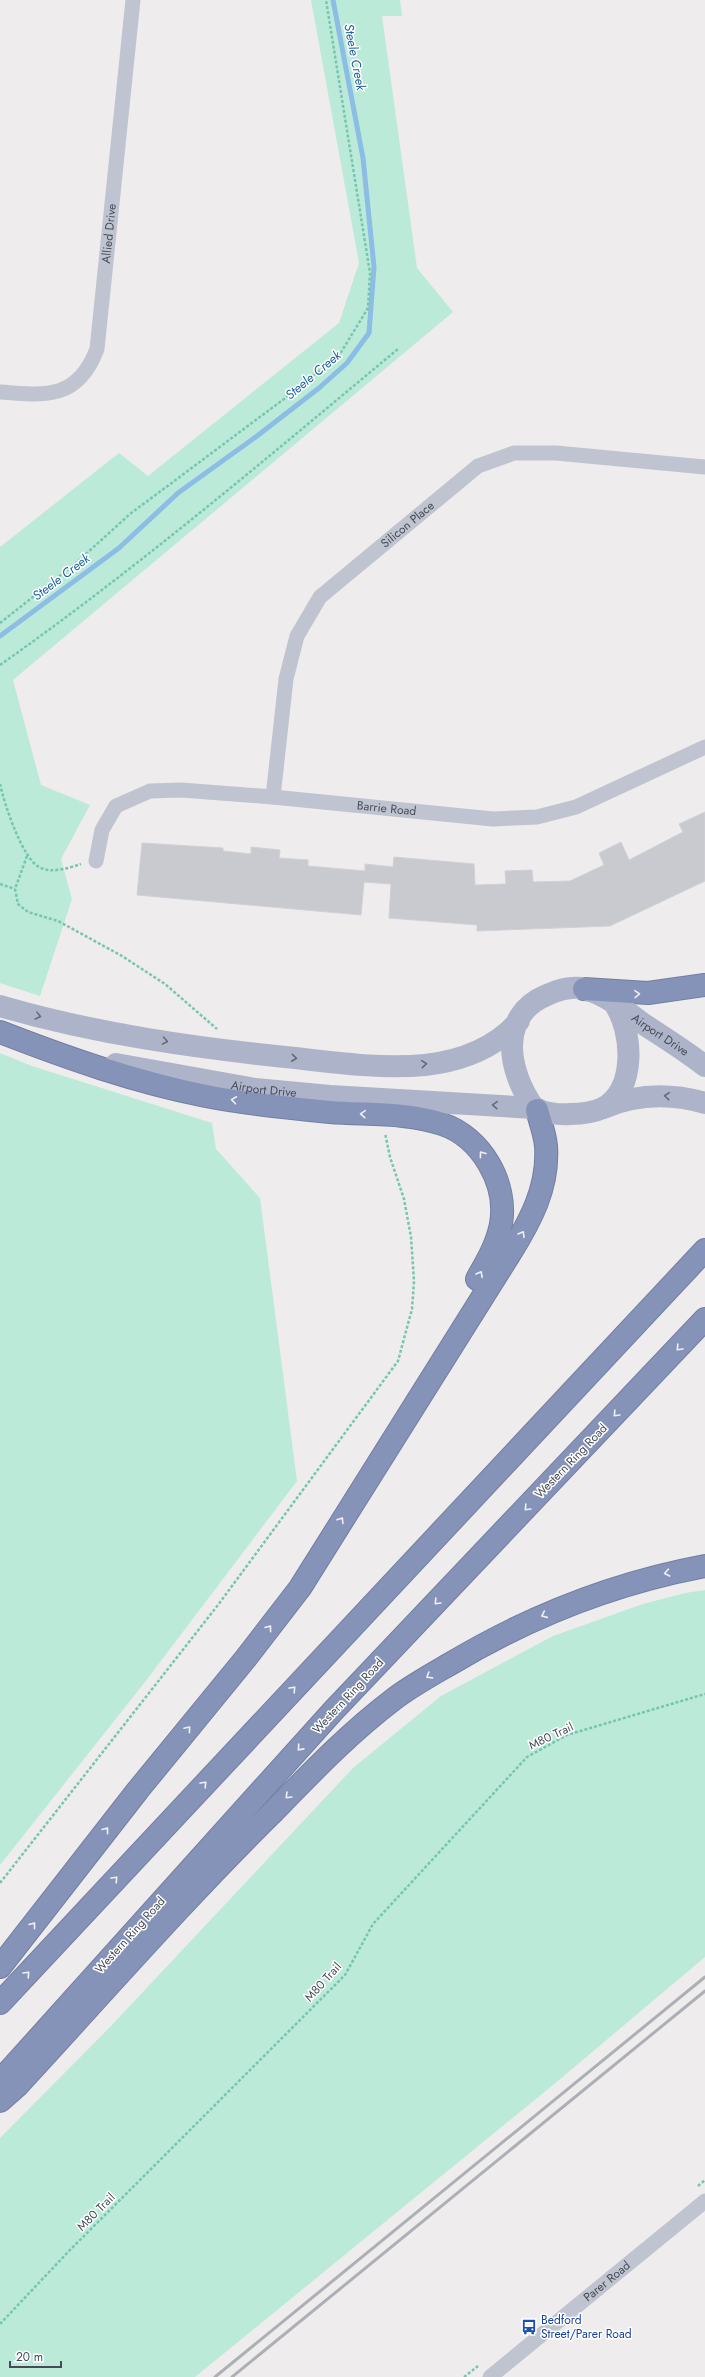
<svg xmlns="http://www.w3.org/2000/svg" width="705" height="2377" viewBox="0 0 705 2377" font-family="Jost,sans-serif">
	<rect width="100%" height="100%" fill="#eeecec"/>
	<g fill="#bcead9">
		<path d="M311 0H400L402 16H382L417 268 453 312 13 680 41 785 90 805 61 859 72 899 40 996 0 983V547L119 453 148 476 339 323 359 263Z"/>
		<path d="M0 1053 32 1066 212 1123 216 1149 260 1198 297 1481 145 1682 0 1865Z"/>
		<path d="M705 1590V1957L553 2085 195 2377H0V2138L110 2027 353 1768 441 1696 553 1636 643 1604 685 1593Z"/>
	</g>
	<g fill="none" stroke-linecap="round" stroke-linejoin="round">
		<path stroke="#8cbde4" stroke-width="5" d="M0 636 119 548 178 493 257 436 319 388 347 363 369 333 374 267 363 158 333 0"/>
	</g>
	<path fill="#c9cad0" stroke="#d0d0d7" d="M705 812V881L610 926 477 931V925L389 918 391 884 364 882 361 915 137 895 142 843 223 848V851L251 854V847L280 850 279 858 308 860V866L365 871V864L393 867 394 857 474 864 475 885 506 884 505 871 532 870 533 882 570 881 604 865 599 853 621 842 629 860 683 832 679 824Z"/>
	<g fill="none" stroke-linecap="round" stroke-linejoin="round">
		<defs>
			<g id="highway">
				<path d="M584 989 648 993 705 985"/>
				<path d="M0 1032C67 1058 135 1082 206 1096 246 1104 289 1108 330 1112 366 1115 407 1112 442 1124 481 1137 508 1183 501 1224 497 1245 487 1261 477 1279"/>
				<path d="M0 1967 138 1790 246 1658 300 1588 509 1255C530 1222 549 1187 546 1146 545 1134 540 1121 537 1110"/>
				<path d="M0 2003 705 1250"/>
				<path d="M0 2081 333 1711 705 1319"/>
				<path d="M0 2101 17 2086C101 1995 183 1901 271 1814 310 1774 349 1733 394 1699 411 1686 431 1675 450 1664 530 1616 614 1583 705 1566"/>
			</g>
		</defs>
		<use href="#highway" stroke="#727ea3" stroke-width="24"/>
		<g stroke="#76c5b1" stroke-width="2.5" stroke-dasharray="3 2" stroke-linecap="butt">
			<path d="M0 623 76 563 130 514 284 399 340 354 368 308 370 273 326 0"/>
			<path d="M0 665C139 567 268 457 398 349"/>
			<path d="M0 784C4 803 22 858 39 867 51 874 69 868 81 864"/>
			<path d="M27 856 15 889 18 904 28 912 58 921 122 956 165 984 217 1029"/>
			<path d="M0 884 15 889"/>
			<path d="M0 1883 218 1605 398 1361 412 1309 414 1281 411 1237 404 1199 390 1157 385 1133"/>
			<path d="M698 2186 705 2180"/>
			<path d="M0 2324 68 2252 345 1975 373 1924 527 1757 567 1735 705 1694"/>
			<path d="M464 2377 478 2366"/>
		</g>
		<g stroke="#c0c4d0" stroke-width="15">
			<path id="s1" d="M0 392C47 396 78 399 97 349L133 0"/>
			<path id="s2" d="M273 797 286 679 297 636 320 597 478 466 514 453H556L705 467"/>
			<path id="s3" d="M96 861 102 830 116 806 150 791 181 790 273 797 493 819 537 817 576 807 705 747"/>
			<path id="s4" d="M490 2377 705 2201"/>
		</g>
		<g stroke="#adb4c9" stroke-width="22">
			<path id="s5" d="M614 1003C633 1031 637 1089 603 1108 592 1113 581 1114 570 1114 559 1115 544 1113 534 1108 509 1073 496 1016 547 995 558 990 573 986 585 989 607 995 627 1012 645 1025 665 1038 686 1051 705 1066"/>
			<path d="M0 1006C96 1034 196 1048 295 1058 337 1063 383 1069 425 1065 460 1061 495 1048 519 1021"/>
			<path id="s6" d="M116 1064 255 1089 330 1096 534 1108"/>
			<path d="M603 1108C636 1094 671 1093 705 1103"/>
		</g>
		<use href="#highway" stroke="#8693b8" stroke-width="22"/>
		<g stroke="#aeafb6" stroke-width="3">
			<path d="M215 2377 705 1977"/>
			<path d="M232 2377 705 1991"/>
		</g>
	</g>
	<defs><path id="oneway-chevron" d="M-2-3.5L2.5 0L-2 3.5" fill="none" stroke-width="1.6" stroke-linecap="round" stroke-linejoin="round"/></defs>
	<g stroke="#edeff4">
		<use href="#oneway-chevron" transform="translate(637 994) rotate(-1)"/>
		<use href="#oneway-chevron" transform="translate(234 1100) rotate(-172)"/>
		<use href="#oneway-chevron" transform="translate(363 1114) rotate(-176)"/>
		<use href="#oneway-chevron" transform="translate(482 1154) rotate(-127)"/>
		<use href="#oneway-chevron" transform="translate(522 1234) rotate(-60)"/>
		<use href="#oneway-chevron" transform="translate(480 1274) rotate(-61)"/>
		<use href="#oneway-chevron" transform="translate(679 1348) rotate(133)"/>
		<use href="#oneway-chevron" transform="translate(616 1414) rotate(134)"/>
		<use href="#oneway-chevron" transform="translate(527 1508) rotate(134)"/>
		<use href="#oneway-chevron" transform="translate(341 1520) rotate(-58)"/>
		<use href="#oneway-chevron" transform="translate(667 1573) rotate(169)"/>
		<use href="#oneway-chevron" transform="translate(437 1602) rotate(134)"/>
		<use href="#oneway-chevron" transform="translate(544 1615) rotate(156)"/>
		<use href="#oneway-chevron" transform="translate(269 1628) rotate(-52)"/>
		<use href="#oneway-chevron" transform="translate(429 1676) rotate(148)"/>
		<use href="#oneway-chevron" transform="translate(293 1689) rotate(-47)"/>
		<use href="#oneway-chevron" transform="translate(188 1729) rotate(-50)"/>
		<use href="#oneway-chevron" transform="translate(300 1748) rotate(132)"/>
		<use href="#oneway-chevron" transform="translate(204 1784) rotate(-47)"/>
		<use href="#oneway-chevron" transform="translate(288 1796) rotate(135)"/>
		<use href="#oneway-chevron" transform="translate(106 1830) rotate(-52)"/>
		<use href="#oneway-chevron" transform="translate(115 1879) rotate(-47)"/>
		<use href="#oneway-chevron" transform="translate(33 1925) rotate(-52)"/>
		<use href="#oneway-chevron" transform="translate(27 1974) rotate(-47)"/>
	</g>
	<g stroke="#646a79">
		<use href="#oneway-chevron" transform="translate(38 1016) rotate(14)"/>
		<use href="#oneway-chevron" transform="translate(165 1041) rotate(10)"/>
		<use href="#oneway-chevron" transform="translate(294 1058) rotate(6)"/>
		<use href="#oneway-chevron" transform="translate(424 1064) rotate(-5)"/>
		<use href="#oneway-chevron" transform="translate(667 1096) rotate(-175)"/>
		<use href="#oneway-chevron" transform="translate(495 1105) rotate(-176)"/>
	</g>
	<defs>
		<symbol id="bus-bare" viewBox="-9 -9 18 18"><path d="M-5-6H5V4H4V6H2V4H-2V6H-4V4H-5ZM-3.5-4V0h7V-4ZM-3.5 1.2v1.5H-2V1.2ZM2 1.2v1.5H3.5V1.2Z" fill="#1a4fb4" stroke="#fff" stroke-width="2.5" paint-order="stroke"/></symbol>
	</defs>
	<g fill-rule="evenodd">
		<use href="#bus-bare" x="518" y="2316" width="22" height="22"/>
	</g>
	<g text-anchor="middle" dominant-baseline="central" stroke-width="3" stroke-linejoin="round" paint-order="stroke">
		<g font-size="12" fill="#454b57" stroke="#fff">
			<text stroke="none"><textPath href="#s1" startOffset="234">Allied Drive</textPath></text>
			<text stroke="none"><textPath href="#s2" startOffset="322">Silicon Place</textPath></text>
			<text stroke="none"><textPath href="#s3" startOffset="334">Barrie Road</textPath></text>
			<text stroke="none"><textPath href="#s5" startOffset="447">Airport Drive</textPath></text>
			<text stroke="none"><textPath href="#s6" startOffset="150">Airport Drive</textPath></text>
			<text transform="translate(571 1461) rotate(-46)">Western Ring Road</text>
			<text transform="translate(348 1696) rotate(-47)">Western Ring Road</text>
			<text transform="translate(551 1736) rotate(-25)">M80 Trail</text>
			<text transform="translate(130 1935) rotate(-48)">Western Ring Road</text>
			<text transform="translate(323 1982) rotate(-48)">M80 Trail</text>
			<text transform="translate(96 2212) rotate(-45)">M80 Trail</text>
			<text stroke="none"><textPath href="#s4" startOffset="151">Parer Road</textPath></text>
		</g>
		<g font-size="12" fill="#164399" stroke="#fff" text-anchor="start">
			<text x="541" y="2320">Bedford<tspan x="541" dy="14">Street/Parer Road</tspan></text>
		</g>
		<g font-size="13" font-style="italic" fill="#165f9a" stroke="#fff">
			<text transform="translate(355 57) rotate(79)">Steele Creek</text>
			<text transform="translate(313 375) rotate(-40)">Steele Creek</text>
			<text transform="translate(61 577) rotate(-37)">Steele Creek</text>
		</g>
	</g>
	<path d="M10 2361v6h51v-6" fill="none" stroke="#454b57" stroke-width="2"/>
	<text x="16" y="2361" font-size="12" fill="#454b57" stroke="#ffffff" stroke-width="3" paint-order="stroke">20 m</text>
</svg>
